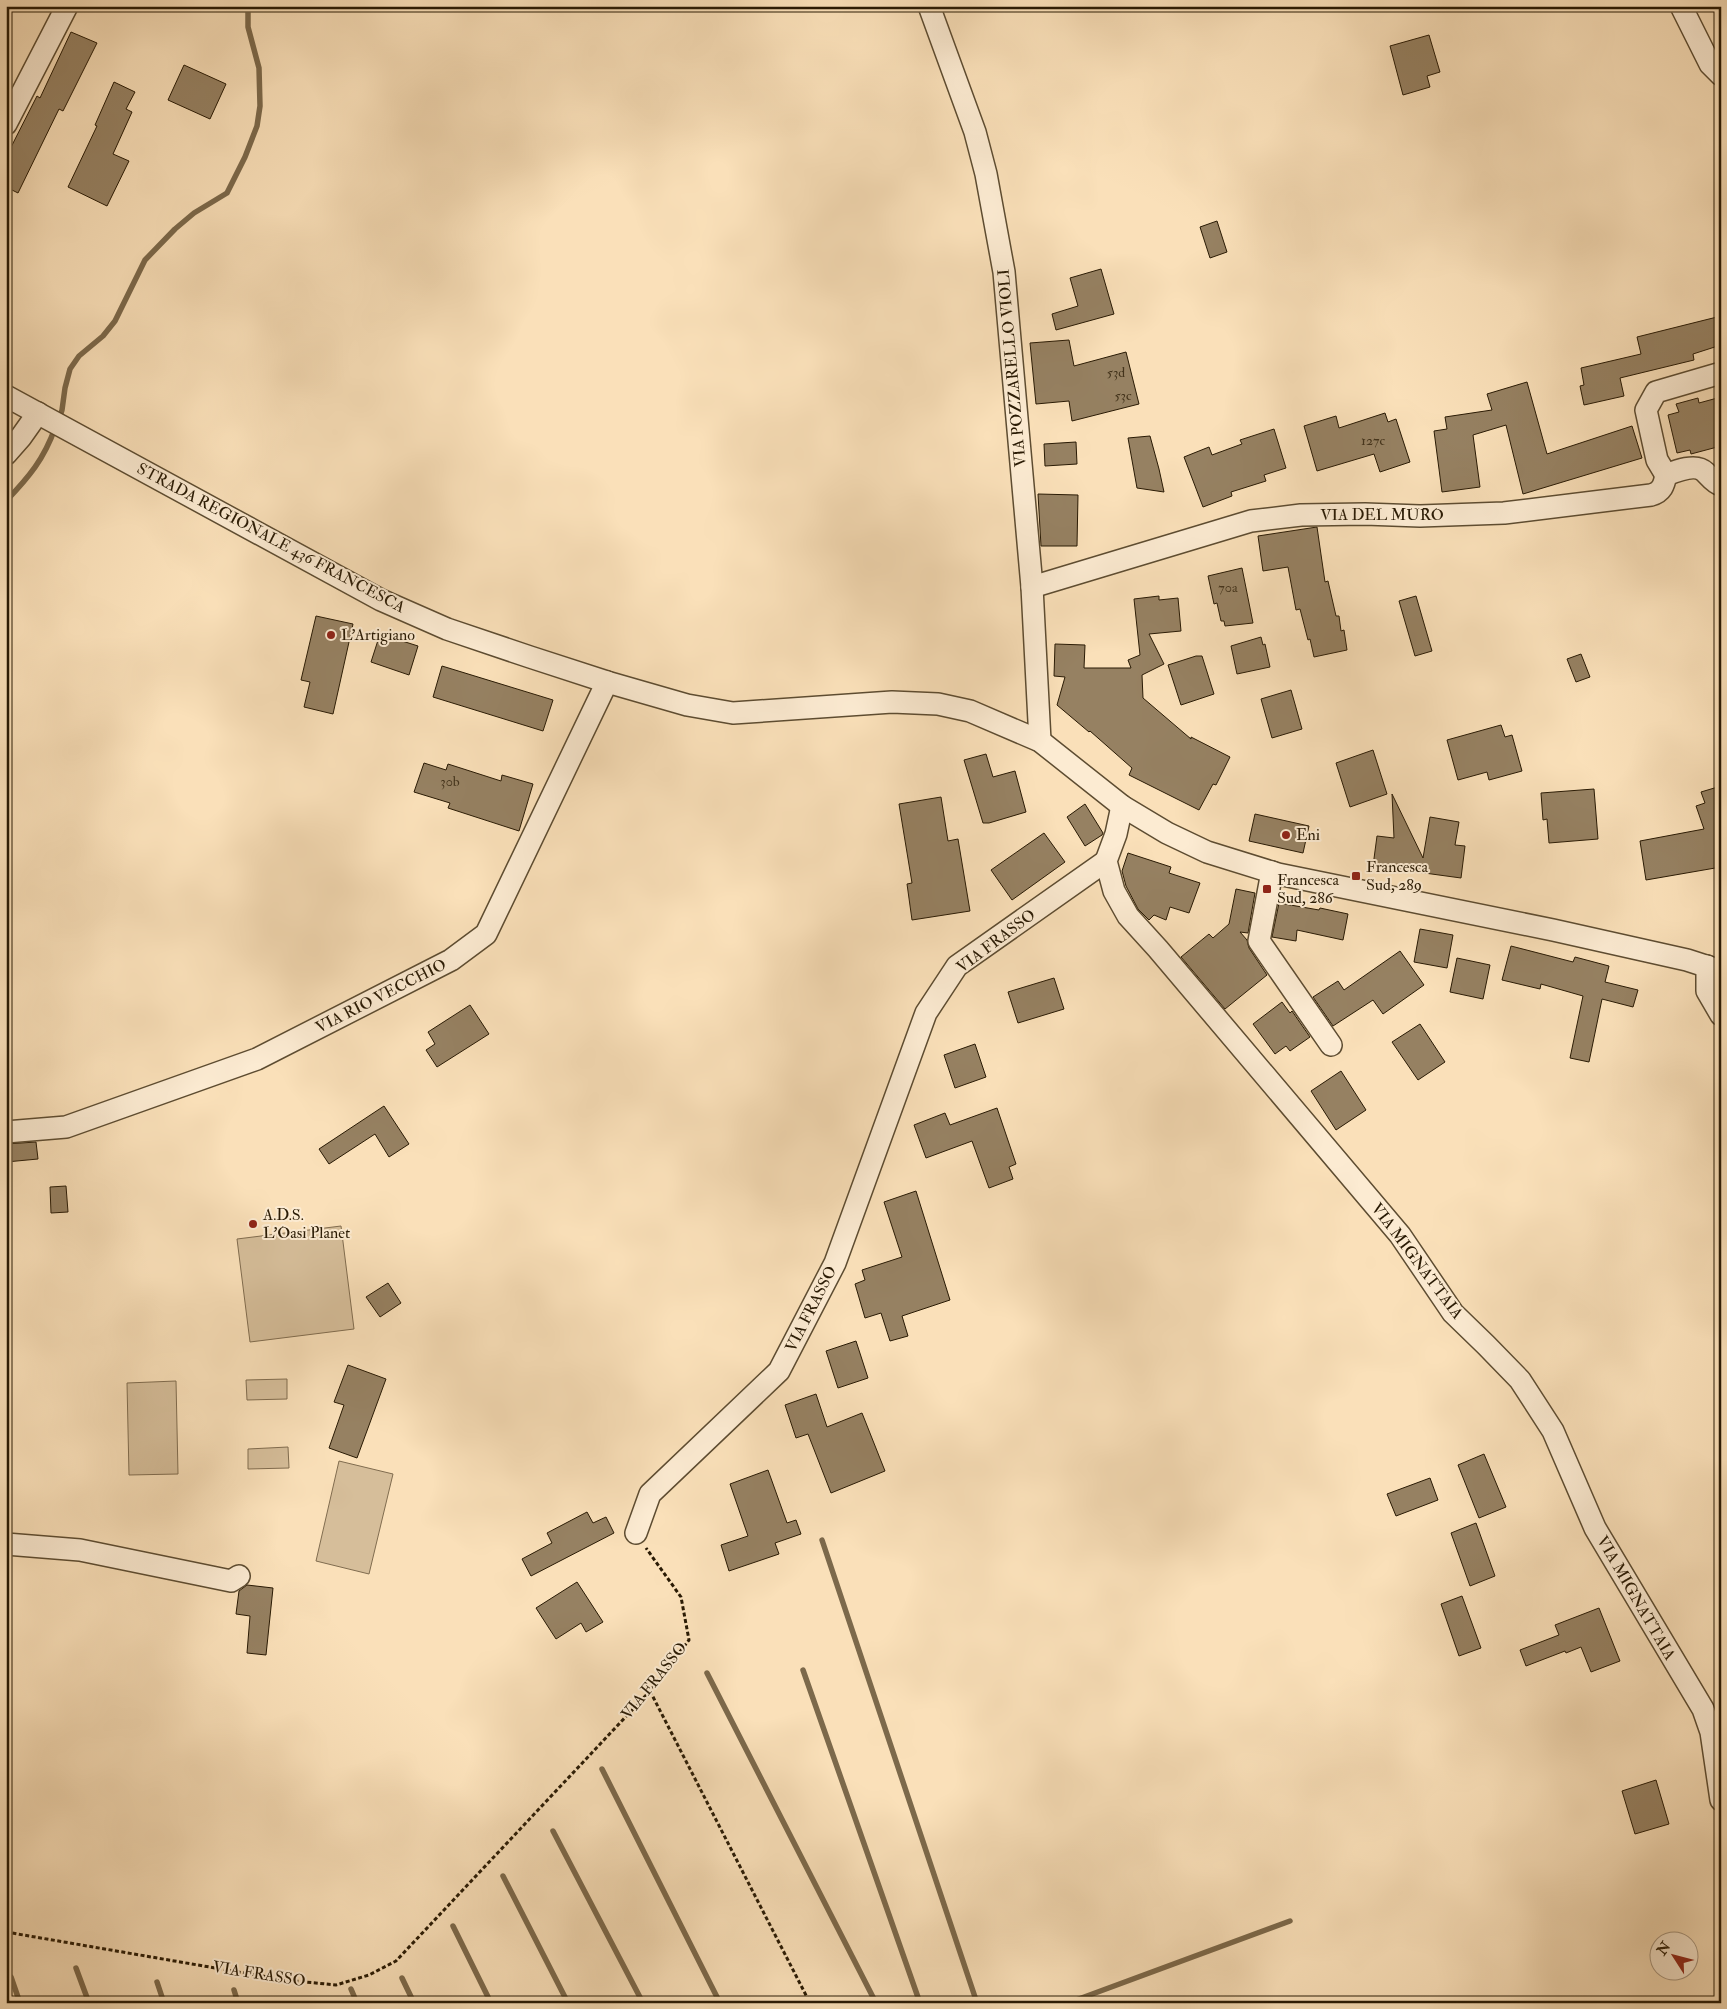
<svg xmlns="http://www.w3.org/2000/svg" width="1727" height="2009" viewBox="0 0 1727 2009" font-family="'IM FELL Double Pica',serif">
	<rect width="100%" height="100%" fill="#fae0b9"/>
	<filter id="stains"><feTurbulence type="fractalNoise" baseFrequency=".004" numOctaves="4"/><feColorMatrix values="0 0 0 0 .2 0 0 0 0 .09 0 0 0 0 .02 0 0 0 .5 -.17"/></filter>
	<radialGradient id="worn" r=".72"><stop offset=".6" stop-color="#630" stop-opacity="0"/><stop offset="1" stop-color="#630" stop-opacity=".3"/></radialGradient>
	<g fill="#d6be9a" stroke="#806c4f">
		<path d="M341 1226 354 1329 250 1342 237 1239Z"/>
		<path d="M287 1379V1399L247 1400 246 1380Z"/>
		<path d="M176 1381 178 1474 129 1475 127 1383Z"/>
		<path d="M288 1447 289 1468 248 1469V1449Z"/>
		<path d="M339 1461 393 1474 369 1574 316 1561Z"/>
	</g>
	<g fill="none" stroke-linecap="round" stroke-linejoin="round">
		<g stroke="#7c694b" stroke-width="5.5">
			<path d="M59 420 62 410 65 388 70 369 79 356 103 336 115 321 145 260 175 229 194 213 227 193 245 157 257 126 260 106 259 68 248 27V6"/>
			<path d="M6 501C29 477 44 459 55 428"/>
			<path d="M822 1540 977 2003"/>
			<path d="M803 1670 920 2003"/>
			<path d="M707 1673 876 2003"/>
			<path d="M602 1769 720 2003"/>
			<path d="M553 1831 643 2003"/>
			<path d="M503 1876 568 2003"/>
			<path d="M453 1926 491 2003"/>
			<path d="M76 1968 89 2003"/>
			<path d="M11 1977 20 2003"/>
			<path d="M402 1978 414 2003"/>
			<path d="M157 1982 164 2003"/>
			<path d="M351 1989 357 2003"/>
			<path d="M234 1990 238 2003"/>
			<path d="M307 2002V2003"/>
			<path d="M1068 2003 1290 1921"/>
		</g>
	</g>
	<g fill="#968162" stroke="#291a04">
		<path d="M71 32 97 43 63 111 59 109 18 193 6 187V157L37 96 40 98Z"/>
		<path d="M1429 35 1440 72 1427 76 1430 87 1403 95 1390 46Z"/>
		<path d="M184 65 226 84 210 119 168 100Z"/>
		<path d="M114 82 135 92 126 109 132 112 113 154 129 161 107 206 68 187 97 126 95 125Z"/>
		<path d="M1217 221 1227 252 1210 258 1200 227Z"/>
		<path d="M1101 269 1114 314 1056 330 1052 314 1078 306 1070 278Z"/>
		<path d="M1721 316V345L1693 354 1694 360 1620 378 1624 396 1584 405 1580 386 1584 385 1581 368 1641 354 1637 337Z"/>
		<path d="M1069 340 1074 366 1126 352 1139 404 1072 421 1069 401 1036 404 1030 343Z"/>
		<path d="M1527 382 1547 454 1632 426 1642 458 1523 494 1506 425 1473 435 1480 487 1442 492 1434 431 1447 429 1445 417 1492 410 1487 394Z"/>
		<path d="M1721 397V446L1691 454 1690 450 1677 453 1668 415 1679 412 1676 404 1698 398 1699 403Z"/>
		<path d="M1385 413 1388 422 1396 419 1410 462 1380 472 1374 454 1317 471 1304 426 1336 416 1339 428Z"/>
		<path d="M1274 429 1286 468 1264 475 1266 481 1231 492 1232 496 1203 507 1184 457 1209 447 1212 455 1242 444 1240 440Z"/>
		<path d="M1150 436 1159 469 1164 492 1137 488 1128 438Z"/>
		<path d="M1076 442 1077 464 1045 466 1044 444Z"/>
		<path d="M1038 494 1078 495 1077 546H1041Z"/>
		<path d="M1317 527 1325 582 1328 581 1336 616H1339L1341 631 1344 630 1347 650 1314 657 1310 639 1308 640 1300 609 1296 610 1288 567 1263 571 1258 536Z"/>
		<path d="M1242 568 1253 623 1225 626 1224 621H1221L1217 603 1214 604 1208 576Z"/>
		<path d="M1159 596V600L1178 598 1181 631 1149 634 1164 664 1142 675 1143 698 1191 739V737L1230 757 1216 785 1213 784 1199 810 1129 775 1132 768 1090 731 1089 732 1057 705 1065 677 1054 676 1055 644 1085 645 1084 668H1131L1128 660 1140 655 1134 599Z"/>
		<path d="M1416 596 1432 651 1415 656 1399 601Z"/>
		<path d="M316 616 353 624 333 714 304 707 310 682 301 680Z"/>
		<path d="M380 634 418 646 409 675 371 662Z"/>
		<path d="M1261 637 1263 645 1265 644 1270 667 1237 674 1231 646Z"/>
		<path d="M1581 654 1590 677 1576 682 1567 659Z"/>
		<path d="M1196 656H1202L1214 694 1181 705 1168 665Z"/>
		<path d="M442 666 553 700 543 731 433 697Z"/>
		<path d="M1291 690 1302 729 1272 738 1261 699Z"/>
		<path d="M1501 725 1505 737 1512 735 1522 771 1489 780 1487 772 1458 780 1447 740Z"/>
		<path d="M1373 750 1387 794 1350 807 1336 763Z"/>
		<path d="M986 754 993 777 1015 771 1026 812 989 823H983L964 760Z"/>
		<path d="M424 763 446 770 448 764 501 781 502 775 533 784 519 831 448 808 450 803 414 792Z"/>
		<path d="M1721 786V867L1646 880 1640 841 1704 829 1696 806 1705 803 1701 792Z"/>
		<path d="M1594 789 1598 839 1549 843 1547 819 1543 820 1541 793Z"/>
		<path d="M1392 794 1423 858 1430 817 1459 822 1455 845 1465 846 1461 878 1373 866 1377 836 1394 838Z"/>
		<path d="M941 797 948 841 958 839 970 911 912 920 907 884 912 883 899 804Z"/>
		<path d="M1085 804 1103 833 1102 835 1085 846 1067 817Z"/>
		<path d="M1255 814 1309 826 1303 853 1249 841Z"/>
		<path d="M1044 833 1065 862 1012 900 991 870Z"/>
		<path d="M1128 853 1171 867 1169 873 1200 883 1189 913 1170 907 1166 920 1154 915 1149 920 1138 909 1126 886 1122 871Z"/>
		<path d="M1236 889 1255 893 1248 933 1240 932 1247 940 1249 948 1267 975 1225 1009 1181 957 1209 934 1213 938 1229 924Z"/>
		<path d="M1279 903 1319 910 1320 908 1348 914 1343 940 1297 930 1296 941 1272 937Z"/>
		<path d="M1420 929 1453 935 1447 968 1414 962Z"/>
		<path d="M1511 946 1573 962 1575 957 1609 966 1605 982 1638 990 1633 1007 1602 999 1589 1062 1570 1058 1583 996 1541 984 1540 989 1502 980Z"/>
		<path d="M1400 951 1424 985 1383 1014 1373 1000 1333 1026 1313 997 1338 981 1344 990Z"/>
		<path d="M1457 958 1490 965 1483 999 1450 992Z"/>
		<path d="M1054 978 1064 1009 1018 1023 1008 992Z"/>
		<path d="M1282 1002 1290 1013 1292 1011 1310 1037 1290 1051 1286 1046 1275 1054 1253 1024Z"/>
		<path d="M470 1005 489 1034 437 1067 426 1050 435 1044 428 1032Z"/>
		<path d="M1420 1024 1445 1062 1418 1080 1392 1042Z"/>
		<path d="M975 1044 986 1077 955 1088 944 1055Z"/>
		<path d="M1341 1071 1366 1110 1336 1130 1311 1091Z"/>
		<path d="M384 1106 409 1144 389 1157 375 1134 329 1164 319 1149Z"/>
		<path d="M997 1108 1016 1164 1009 1167 1013 1179 989 1188 972 1141 926 1158 914 1125 945 1113 950 1125Z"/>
		<path d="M36 1142 38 1159 6 1162V1144Z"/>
		<path d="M66 1186 68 1212 51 1213 50 1187Z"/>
		<path d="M916 1191 950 1300 902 1316 908 1336 890 1341 881 1313 865 1318 855 1284 865 1280 862 1270 902 1257 884 1202Z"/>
		<path d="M388 1283 401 1303 380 1317 366 1297Z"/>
		<path d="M856 1341 868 1378 838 1388 826 1351Z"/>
		<path d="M348 1365 386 1379 357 1458 329 1448 344 1405 334 1402Z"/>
		<path d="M816 1394 827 1427 862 1413 885 1471 831 1493 808 1434 796 1438 785 1405Z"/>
		<path d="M1484 1454 1506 1507 1479 1518 1458 1465Z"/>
		<path d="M768 1470 787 1523 796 1520 801 1534 775 1543 779 1554 729 1571 721 1545 748 1536 730 1484Z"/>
		<path d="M1430 1478 1438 1500 1396 1516 1387 1494Z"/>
		<path d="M587 1512 593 1523 606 1517 614 1533 531 1576 522 1559 552 1543 547 1533Z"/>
		<path d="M1476 1523 1495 1576 1470 1586 1451 1533Z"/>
		<path d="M577 1582 603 1622 586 1632 581 1623 556 1639 536 1608Z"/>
		<path d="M247 1585 273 1588 266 1655 247 1653 250 1616 236 1614 239 1591Z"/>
		<path d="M1462 1596 1481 1648 1459 1656 1441 1604Z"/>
		<path d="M1599 1608 1620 1661 1591 1672 1581 1647 1566 1653 1565 1651 1526 1666 1520 1650 1559 1635 1555 1625Z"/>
		<path d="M1656 1780 1669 1824 1635 1834 1622 1791Z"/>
	</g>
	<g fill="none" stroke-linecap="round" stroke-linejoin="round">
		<defs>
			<g id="minor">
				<path d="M929 6 975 132 986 174 1004 272 1032 587 1040 741"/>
				<path d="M1681 6 1710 64 1721 75"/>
				<path d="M6 124 67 6"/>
				<path d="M6 396 381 600 447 629 530 657 607 682 687 705 733 713 892 702 938 704 970 711 1040 741 1122 806 1167 833 1207 852 1278 874 1553 930 1687 960 1721 971"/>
				<path d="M6 454 21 437 38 413"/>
				<path d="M1666 475 1657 460 1646 410 1656 392 1721 373"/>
				<path d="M1032 587 1251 521 1301 515 1365 514 1420 516 1504 513 1651 495C1662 492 1664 485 1666 475 1676 471 1696 463 1705 472 1710 477 1714 483 1721 485"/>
				<path d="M1122 806 1116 834 1106 861 1114 891 1128 916 1158 949 1400 1235 1453 1313 1486 1345 1520 1380 1553 1431 1595 1528 1703 1709 1711 1732 1721 1800"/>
				<path d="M1272 872 1259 941 1331 1045"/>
				<path d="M1707 966V991L1721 1015"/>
				<path d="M6 1132 66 1127 257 1059 451 960 486 934 607 682"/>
				<path d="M636 1533 650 1494 779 1371 835 1263 926 1013 957 966 1106 861"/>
				<path d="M6 1544 80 1550 231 1581 239 1576"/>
			</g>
		</defs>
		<use href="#minor" stroke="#5d4c31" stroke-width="24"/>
		<g stroke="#291a04" stroke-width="3" stroke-dasharray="4 2.5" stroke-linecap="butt">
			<path d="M650 1691 810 2003"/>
			<path d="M6 1932 285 1980 336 1985 369 1975 396 1961 650 1691 689 1640 681 1597 646 1548"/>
		</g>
		<use href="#minor" stroke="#fcebd2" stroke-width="21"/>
	</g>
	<g fill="#8f2418" stroke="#fcebd2" stroke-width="2">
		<circle cx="331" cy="635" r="5"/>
		<circle cx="1286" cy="835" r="5"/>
		<rect x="1351" y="871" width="10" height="10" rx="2.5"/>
		<rect x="1262" y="884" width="10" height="10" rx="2.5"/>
		<circle cx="253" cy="1224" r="5"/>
	</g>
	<g text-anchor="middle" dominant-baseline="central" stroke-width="4" stroke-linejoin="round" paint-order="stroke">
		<g font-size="14" fill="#44341c">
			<text x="1116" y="372">53d</text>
			<text x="1123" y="395">53c</text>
			<text x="1373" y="440">127c</text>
			<text x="1228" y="587">70a</text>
			<text x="450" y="781">30b</text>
		</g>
		<g font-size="16" fill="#291a04" stroke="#fcebd2">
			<text transform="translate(1012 368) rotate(-95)">VIA POZZARELLO VIOLI</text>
			<text x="1382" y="515">VIA DEL MURO</text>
			<text transform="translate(271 538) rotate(28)">STRADA REGIONALE 436 FRANCESCA</text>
			<text transform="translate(996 941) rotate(-37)">VIA FRASSO</text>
			<text transform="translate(381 996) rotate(-27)">VIA RIO VECCHIO</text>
			<text transform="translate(1417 1261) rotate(53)">VIA MIGNATTAIA</text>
			<text transform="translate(811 1309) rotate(-63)">VIA FRASSO</text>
			<text transform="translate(1636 1598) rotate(60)">VIA MIGNATTAIA</text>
			<text transform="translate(654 1681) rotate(-51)">VIA FRASSO</text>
			<text transform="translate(259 1974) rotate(9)">VIA FRASSO</text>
		</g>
		<g font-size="16" fill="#291a04" stroke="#fcebd2" text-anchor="start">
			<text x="341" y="635">L'Artigiano</text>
			<text x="1296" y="835">Eni</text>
			<text x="1366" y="867">Francesca<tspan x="1366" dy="18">Sud, 289</tspan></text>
			<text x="1277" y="880">Francesca<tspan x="1277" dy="18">Sud, 286</tspan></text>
			<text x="263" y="1215">A.D.S.<tspan x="263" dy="18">L'Oasi Planet</tspan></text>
		</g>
	</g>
	<rect width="1727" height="2009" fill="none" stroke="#fae0b9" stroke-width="25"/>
	<rect x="8" y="8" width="1712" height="1994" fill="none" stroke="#291a04" stroke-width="2.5"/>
	<rect x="12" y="12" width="1702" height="1984" fill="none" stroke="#291a04"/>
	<g transform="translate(1674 1956) rotate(306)"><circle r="24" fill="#fcebd2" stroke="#a89780"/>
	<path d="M0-4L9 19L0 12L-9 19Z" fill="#8f2418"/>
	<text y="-8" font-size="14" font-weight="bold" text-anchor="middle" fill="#291a04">N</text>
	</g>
	<rect width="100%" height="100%" filter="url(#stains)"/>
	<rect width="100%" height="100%" fill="url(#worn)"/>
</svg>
